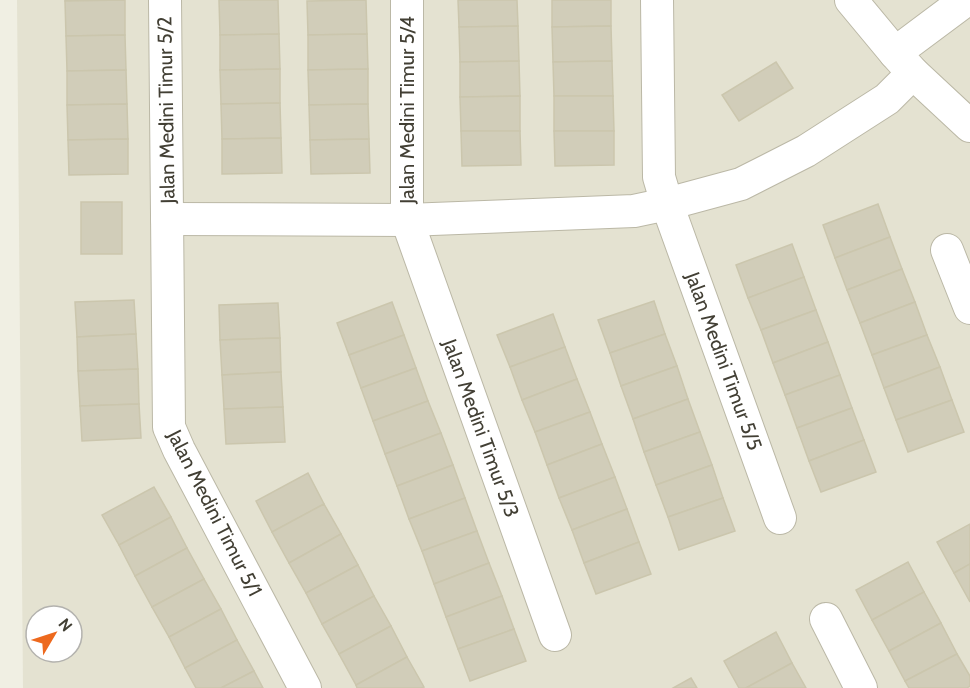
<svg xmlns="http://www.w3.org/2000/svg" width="970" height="688" viewBox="0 0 970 688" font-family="Cabin,sans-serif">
	<rect width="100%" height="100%" fill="#f0efe3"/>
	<path fill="#e4e2d1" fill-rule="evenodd" d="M17 0H970V688H23ZM36 616H72V652H36Z"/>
	<g fill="#d1cdb9" stroke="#cbc6ad" stroke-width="1.5">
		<path d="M65 0H125L65 1Z"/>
		<path d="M125 0V35L66 36 65 1Z"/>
		<path d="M219 0H278L279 34 220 35Z"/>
		<path d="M366 0 367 34 308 35 307 1Z"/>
		<path d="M458 0H517L518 26 459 27Z"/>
		<path d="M552 0H611V26L552 27Z"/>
		<path d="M518 26 519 61 460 62 459 27Z"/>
		<path d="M611 26 612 61 553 62 552 27Z"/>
		<path d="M279 34 280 69 220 70V35Z"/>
		<path d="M367 34 368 69 308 70V35Z"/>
		<path d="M125 35 126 70 67 71 66 36Z"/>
		<path d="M519 61 520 96 460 97V62Z"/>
		<path d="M612 61 613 96H554L553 62Z"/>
		<path d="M776 62 793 88 739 121 722 95Z"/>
		<path d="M280 69V103L221 104 220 70Z"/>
		<path d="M368 69V104L309 105 308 70Z"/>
		<path d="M126 70 127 104 67 105V71Z"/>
		<path d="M520 96V131H461L460 97Z"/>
		<path d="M554 96H613L614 131H554Z"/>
		<path d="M280 103 281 138 222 139 221 104Z"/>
		<path d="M127 104 128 139 68 140 67 105Z"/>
		<path d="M368 104 369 139 310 140 309 105Z"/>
		<path d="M461 131H520L521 165 462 166Z"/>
		<path d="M554 131H614V165L555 166Z"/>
		<path d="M281 138 282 173 222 174V139Z"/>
		<path d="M128 139V174L69 175 68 140Z"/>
		<path d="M369 139 370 173 311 174 310 140Z"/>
		<rect x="81" y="202" width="41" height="52"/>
		<path d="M878 204 890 237 835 258 823 225Z"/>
		<path d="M890 237 902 269 847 290 835 258Z"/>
		<path d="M792 244 804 277 748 298 736 265Z"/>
		<path d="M902 269 915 302 860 323 847 290Z"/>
		<path d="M804 277 816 310 761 330 748 298Z"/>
		<path d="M134 300 136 334 77 337 75 302Z"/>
		<path d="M654 301 665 334 610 353 598 320Z"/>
		<path d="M392 302 404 335 349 355 337 323Z"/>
		<path d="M915 302 927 335 872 355 860 323Z"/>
		<path d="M278 303 280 338 220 340 219 305Z"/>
		<path d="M816 310 828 342 773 363 761 330Z"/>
		<path d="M553 314 565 347 510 367 497 335Z"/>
		<path d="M136 334 138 369 78 371 77 337Z"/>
		<path d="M665 334 677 366 621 386 610 353Z"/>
		<path d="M404 335 416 368 361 388 349 355Z"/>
		<path d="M927 335 940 367 884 388 872 355Z"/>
		<path d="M280 338 281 372 222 375 220 340Z"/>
		<path d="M828 342 840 375 785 395 773 363Z"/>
		<path d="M565 347 577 379 522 400 510 367Z"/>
		<path d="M677 366 688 399 633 419 621 386Z"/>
		<path d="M940 367 952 400 896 420 884 388Z"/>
		<path d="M416 368 428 401 373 421 361 388Z"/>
		<path d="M138 369 139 404 80 406 78 371Z"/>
		<path d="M281 372 283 407 224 409 222 375Z"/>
		<path d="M840 375 852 408 797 428 785 395Z"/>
		<path d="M577 379 590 412 535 432 522 400Z"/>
		<path d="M688 399 700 432 644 452 633 419Z"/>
		<path d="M952 400 964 432 908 452 896 420Z"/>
		<path d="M428 401 441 433 385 454 373 421Z"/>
		<path d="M139 404 141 438 82 441 80 406Z"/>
		<path d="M283 407 285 442 226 444 224 409Z"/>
		<path d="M852 408 864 440 809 461 797 428Z"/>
		<path d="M590 412 602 444 547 465 535 432Z"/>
		<path d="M700 432 712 465 656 485 644 452Z"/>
		<path d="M441 433 453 465 397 486 385 454Z"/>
		<path d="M864 440 876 472 821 492 809 461Z"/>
		<path d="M602 444 615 477 559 498 547 465Z"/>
		<path d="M453 465 465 498 409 519 397 486Z"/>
		<path d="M712 465 723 498 668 517 656 485Z"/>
		<path d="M308 473 324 504 272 532 256 501Z"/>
		<path d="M615 477 627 509 572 530 559 498Z"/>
		<path d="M154 487 171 517 119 545 102 515Z"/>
		<path d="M465 498 477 531 422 551 409 519Z"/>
		<path d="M723 498 735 531 679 550 668 517Z"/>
		<path d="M324 504 341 534 289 563 272 532Z"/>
		<path d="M627 509 639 542 584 563 572 530Z"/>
		<path d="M171 517 187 548 135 576 119 545Z"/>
		<path d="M970 524V564L954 573 937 542Z"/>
		<path d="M477 531 489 563 434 584 422 551Z"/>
		<path d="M341 534 358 565 306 593 289 563Z"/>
		<path d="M639 542 651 574 596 594 584 563Z"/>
		<path d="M187 548 204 579 152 607 135 576Z"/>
		<path d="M908 562 924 592 872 620 856 590Z"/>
		<path d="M489 563 502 596 446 617 434 584Z"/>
		<path d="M970 564V602L954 573Z"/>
		<path d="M358 565 374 596 322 624 306 593Z"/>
		<path d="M204 579 221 609 169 637 152 607Z"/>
		<path d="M924 592 941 623 889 651 872 620Z"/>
		<path d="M374 596 391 626 339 654 322 624Z"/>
		<path d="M502 596 514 629 458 649 446 617Z"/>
		<path d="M221 609 237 640 185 668 169 637Z"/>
		<path d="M941 623 957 654 905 681 889 651Z"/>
		<path d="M391 626 407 657 356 685 339 654Z"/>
		<path d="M514 629 526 661 470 681 458 649Z"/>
		<path d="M776 632 792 663 746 688H739L724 661Z"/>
		<path d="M237 640 254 671 221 688H196L185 668Z"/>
		<path d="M957 654 970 676V686L967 688H909L905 681Z"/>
		<path d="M407 657 424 687 421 688H357L356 685Z"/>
		<path d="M792 663 806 688H746Z"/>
		<path d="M254 671 263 688H221Z"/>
		<path d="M691 678 697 688H673Z"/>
	</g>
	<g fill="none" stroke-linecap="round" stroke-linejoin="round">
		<defs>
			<g id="minor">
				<path d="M165 0 169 427 179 450 305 688"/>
				<path d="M407 0V220L555 635"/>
				<path d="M657 0 659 177 667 204 780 518"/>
				<path d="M851 0 895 53 913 73 970 126"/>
				<path d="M895 53 966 0"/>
				<path d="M167 219 407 220 634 211 667 204 741 184 806 151 887 99 913 73"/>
				<path d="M947 250 970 308"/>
				<path d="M826 619 861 688"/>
			</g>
		</defs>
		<use href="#minor" stroke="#bbb8a6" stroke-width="34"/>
		<use href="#minor" stroke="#fff" stroke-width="32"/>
	</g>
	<g text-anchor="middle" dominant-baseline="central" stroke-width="4.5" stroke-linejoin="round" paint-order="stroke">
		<g font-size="20" fill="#423f34" stroke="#fff">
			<text transform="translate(166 110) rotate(-91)">Jalan Medini Timur 5/2</text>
			<text transform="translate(407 110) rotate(-90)">Jalan Medini Timur 5/4</text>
			<text transform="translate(724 361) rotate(70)">Jalan Medini Timur 5/5</text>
			<text transform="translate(481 428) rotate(70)">Jalan Medini Timur 5/3</text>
			<text transform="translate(215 513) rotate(63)">Jalan Medini Timur 5/1</text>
		</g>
	</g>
	<g transform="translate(54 634) rotate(51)"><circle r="28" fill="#ffffff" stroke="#b3b2ae" stroke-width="1.5"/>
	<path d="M0-4.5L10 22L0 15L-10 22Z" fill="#ed691e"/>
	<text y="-9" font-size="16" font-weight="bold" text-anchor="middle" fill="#423f34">N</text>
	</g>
</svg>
